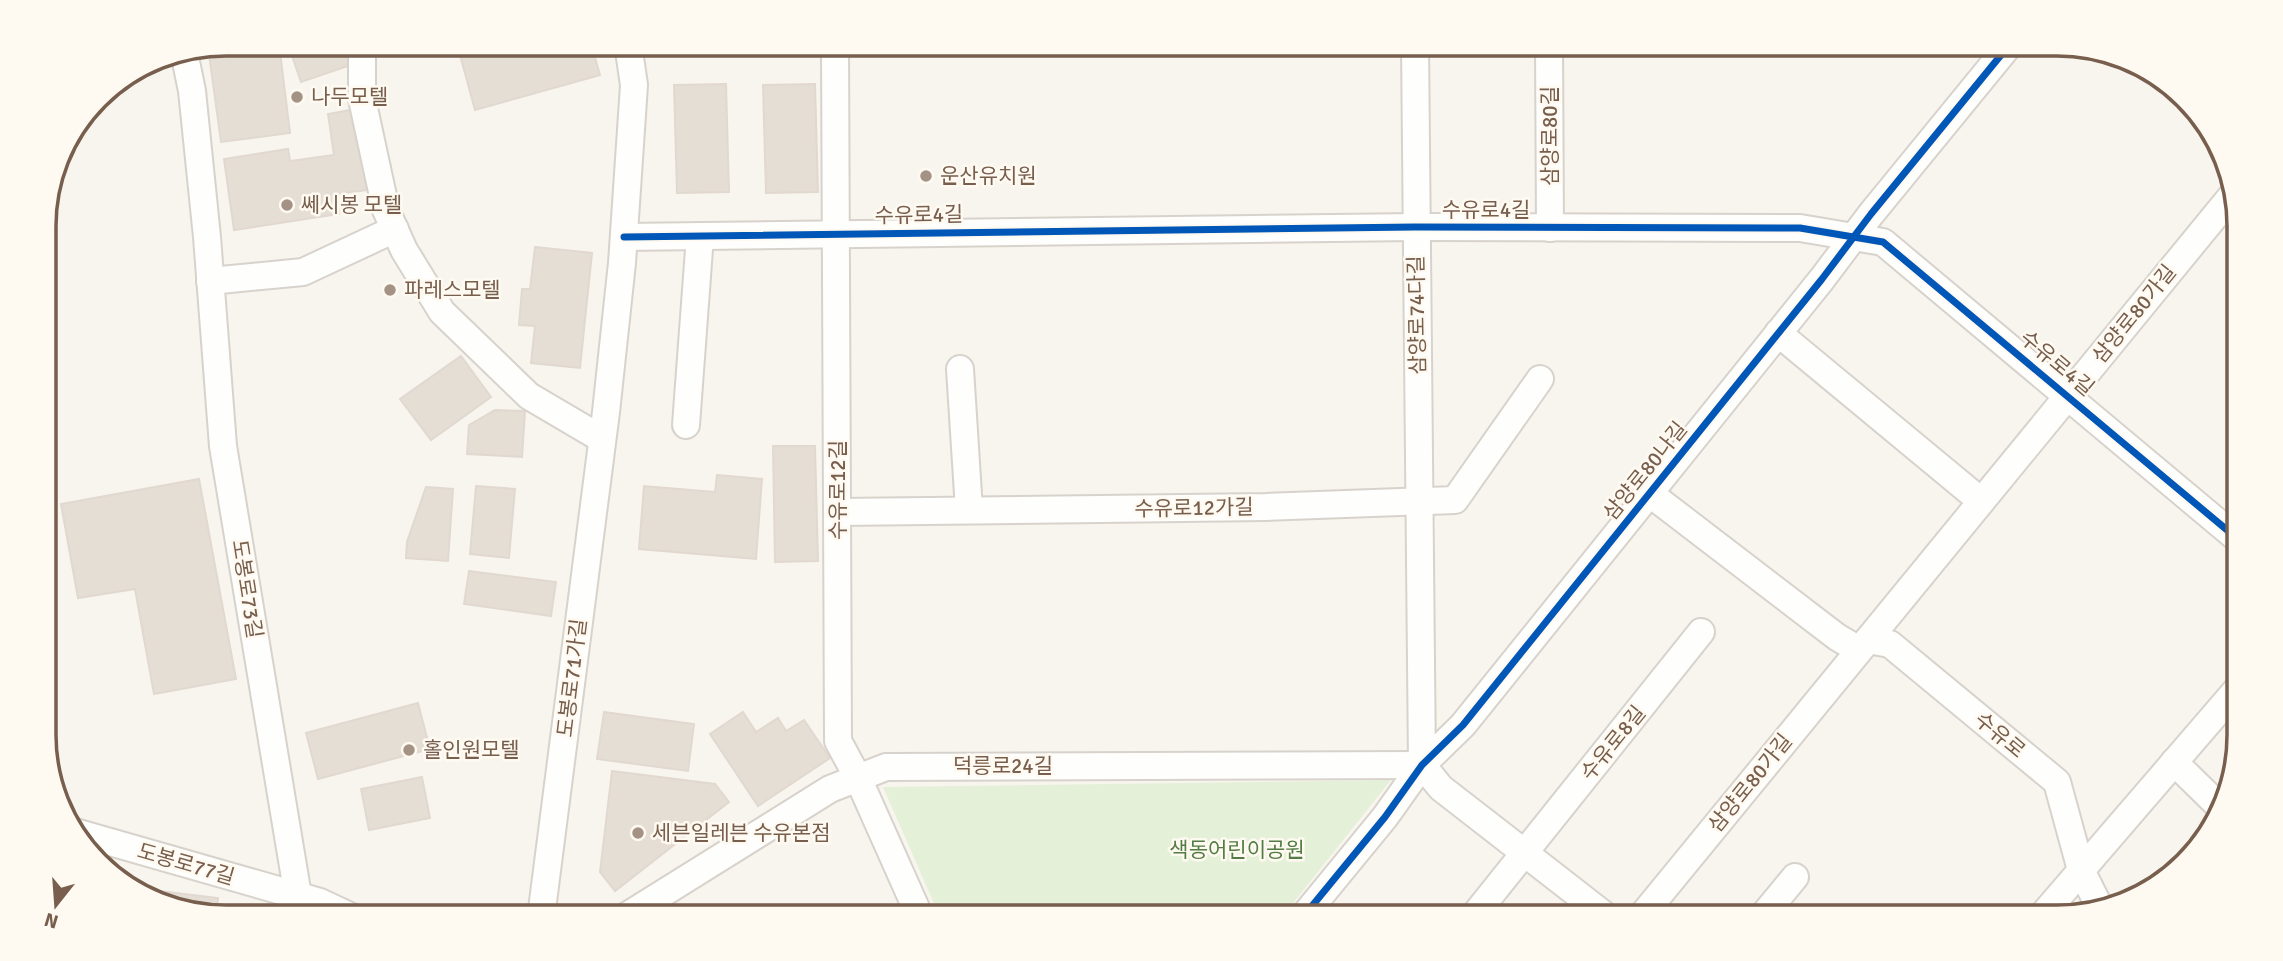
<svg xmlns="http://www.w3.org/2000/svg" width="2283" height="961" viewBox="0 0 2283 961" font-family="Signika,'Noto Sans KR',sans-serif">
	<rect width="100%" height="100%" fill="#f8f5ee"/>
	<path fill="#e5f0d9" d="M1391 780 1282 917H940L883 787Z"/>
	<g fill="#e5ded5" stroke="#e1d8d0" stroke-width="2">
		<path d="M226 44H279L290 133 221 142 208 47Z"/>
		<path d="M288 44H347L354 64 301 82Z"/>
		<path d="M457 44H591L600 75 475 110Z"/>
		<path d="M679 44H764V54L680 55Z"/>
		<path d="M726 84 729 192 677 193 674 85Z"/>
		<path d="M815 84 818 192 766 193 763 85Z"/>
		<path d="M356 109 368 190 337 194 339 214 234 230 224 159 288 149 290 161 334 155 328 114Z"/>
		<path d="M535 247 592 253 580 368 531 363 535 326 519 325 522 289H530Z"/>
		<path d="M461 356 491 397 431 440 400 399Z"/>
		<path d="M495 410 525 411 522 457 467 454 469 425Z"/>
		<path d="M773 446H815L818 561 775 562Z"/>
		<path d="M717 475 762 479 756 559 639 549 644 486 715 492Z"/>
		<path d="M199 479 236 679 154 694 135 589 78 598 61 504Z"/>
		<path d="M476 486 515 489 509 558 470 554Z"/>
		<path d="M426 487 453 489 448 561 406 558 407 542Z"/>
		<path d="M469 571 556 582 551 616 464 604Z"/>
		<path d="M418 703 430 749 318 779 306 733Z"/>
		<path d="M604 712 694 724 688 771 597 759Z"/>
		<path d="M743 712 756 732 778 718 786 731 804 720 830 758 758 806 710 734Z"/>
		<path d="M612 771 715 784 729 802 615 891 600 872Z"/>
		<path d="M422 777 430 818 369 830 361 789Z"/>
		<path d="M136 888 218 898 216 915 157 904Z"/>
	</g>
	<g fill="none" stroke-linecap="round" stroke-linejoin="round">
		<defs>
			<g id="minor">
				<path d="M835 44 838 741 858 778 920 917"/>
				<path d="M1415 44 1422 765"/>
				<path d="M1549 44 1550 228"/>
				<path d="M184 52 192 91 207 237 223 446 298 896 292 917"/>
				<path d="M362 55V99L386 210 404 250 442 312 529 396 602 439"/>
				<path d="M624 237 1415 227 1800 228 1883 242 2239 540"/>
				<path d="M210 281 303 272 395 229"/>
				<path d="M1778 333 1981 501"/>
				<path d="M960 369 969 510"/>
				<path d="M686 425 700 236"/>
				<path d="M1649 493 1837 637 1859 650"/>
				<path d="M838 512 1266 507 1455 500 1540 379"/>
				<path d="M1868 640 1890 644 2057 782 2081 870 2099 906"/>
				<path d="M2174 762 2222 809"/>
				<path d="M1422 765 1441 788 1607 917"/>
				<path d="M75 832 320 902 352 917"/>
				<path d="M541 917 606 412 622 263 634 85 628 44"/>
				<path d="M625 917 830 789 886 767 1422 765"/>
				<path d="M1303 917 1385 817 1422 765 1463 725 1822 279 1871 214 2010 44"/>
				<path d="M1473 917 1701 632"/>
				<path d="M1641 917 2234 193"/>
				<path d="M1762 917 1795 877"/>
				<path d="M2041 917 2239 687"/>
			</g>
		</defs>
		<use href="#minor" stroke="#d8d2cc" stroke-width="30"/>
		<use href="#minor" stroke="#fefefc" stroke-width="26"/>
		<defs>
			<g id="cycleway">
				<path d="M624 237 1415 227 1800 228 1883 242 2239 540"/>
				<path d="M1303 917 1385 817 1422 765 1463 725 1822 279 1871 214 2010 44"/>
			</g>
		</defs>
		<use href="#cycleway" stroke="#fffaf1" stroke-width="11"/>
		<use href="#cycleway" stroke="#0057b8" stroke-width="7"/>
	</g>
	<g fill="#a49385" stroke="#fffaf1" stroke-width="2.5">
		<circle cx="297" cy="97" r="7"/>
		<circle cx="926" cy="176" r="7"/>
		<circle cx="287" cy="205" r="7"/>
		<circle cx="390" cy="290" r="7"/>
		<circle cx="409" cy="750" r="7"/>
		<circle cx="638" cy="833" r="7"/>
	</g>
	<g text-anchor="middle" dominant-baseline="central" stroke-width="5" stroke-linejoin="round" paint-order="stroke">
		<g font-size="21" fill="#775e4d" stroke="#fffaf1" text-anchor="start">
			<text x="311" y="97">나두모텔</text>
			<text x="940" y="176">운산유치원</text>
			<text x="301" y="205">쎄시봉 모텔</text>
			<text x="404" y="290">파레스모텔</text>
			<text x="423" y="750">홀인원모텔</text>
			<text x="652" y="833">세븐일레븐 수유본점</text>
		</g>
		<g font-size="21" fill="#775e4d" stroke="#fffaf1">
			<text transform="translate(1550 136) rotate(-90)">삼양로80길</text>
			<text x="1486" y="210">수유로4길</text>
			<text transform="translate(919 215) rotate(-1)">수유로4길</text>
			<text transform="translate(2134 314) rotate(-51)">삼양로80가길</text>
			<text transform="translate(1417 315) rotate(-91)">삼양로74다길</text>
			<text transform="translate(2057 363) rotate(40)">수유로4길</text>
			<text transform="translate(1645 471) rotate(-51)">삼양로80나길</text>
			<text transform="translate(838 490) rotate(-90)">수유로12길</text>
			<text transform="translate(1194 508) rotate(-1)">수유로12가길</text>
			<text transform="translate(247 589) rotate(81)">도봉로73길</text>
			<text transform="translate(572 678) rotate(-83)">도봉로71가길</text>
			<text transform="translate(2000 735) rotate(40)">수유로</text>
			<text transform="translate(1613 743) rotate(-51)">수유로8길</text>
			<text x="1003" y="766">덕릉로24길</text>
			<text transform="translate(1750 783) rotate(-51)">삼양로80가길</text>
			<text transform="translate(186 864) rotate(16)">도봉로77길</text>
		</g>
		<g font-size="21" fill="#537d44" stroke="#fffaf1">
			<text x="1237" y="850">색동어린이공원</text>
		</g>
	</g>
	<path d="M0 0H2283V961H0ZM226 56H2057A170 170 0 0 1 2227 226V735A170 170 0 0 1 2057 905H226A170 170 0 0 1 56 735V226A170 170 0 0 1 226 56Z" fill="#fffaf1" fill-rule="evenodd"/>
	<path fill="none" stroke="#775e4d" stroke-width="3.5" d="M226 56H2057A170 170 0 0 1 2227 226V735A170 170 0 0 1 2057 905H226A170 170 0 0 1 56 735V226A170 170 0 0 1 226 56Z"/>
	<g transform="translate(56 905) rotate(197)" stroke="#fffaf1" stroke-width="5" paint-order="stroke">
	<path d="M0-5L12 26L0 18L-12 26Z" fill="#775e4d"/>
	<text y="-10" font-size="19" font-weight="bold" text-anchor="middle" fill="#775e4d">N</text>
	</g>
</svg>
